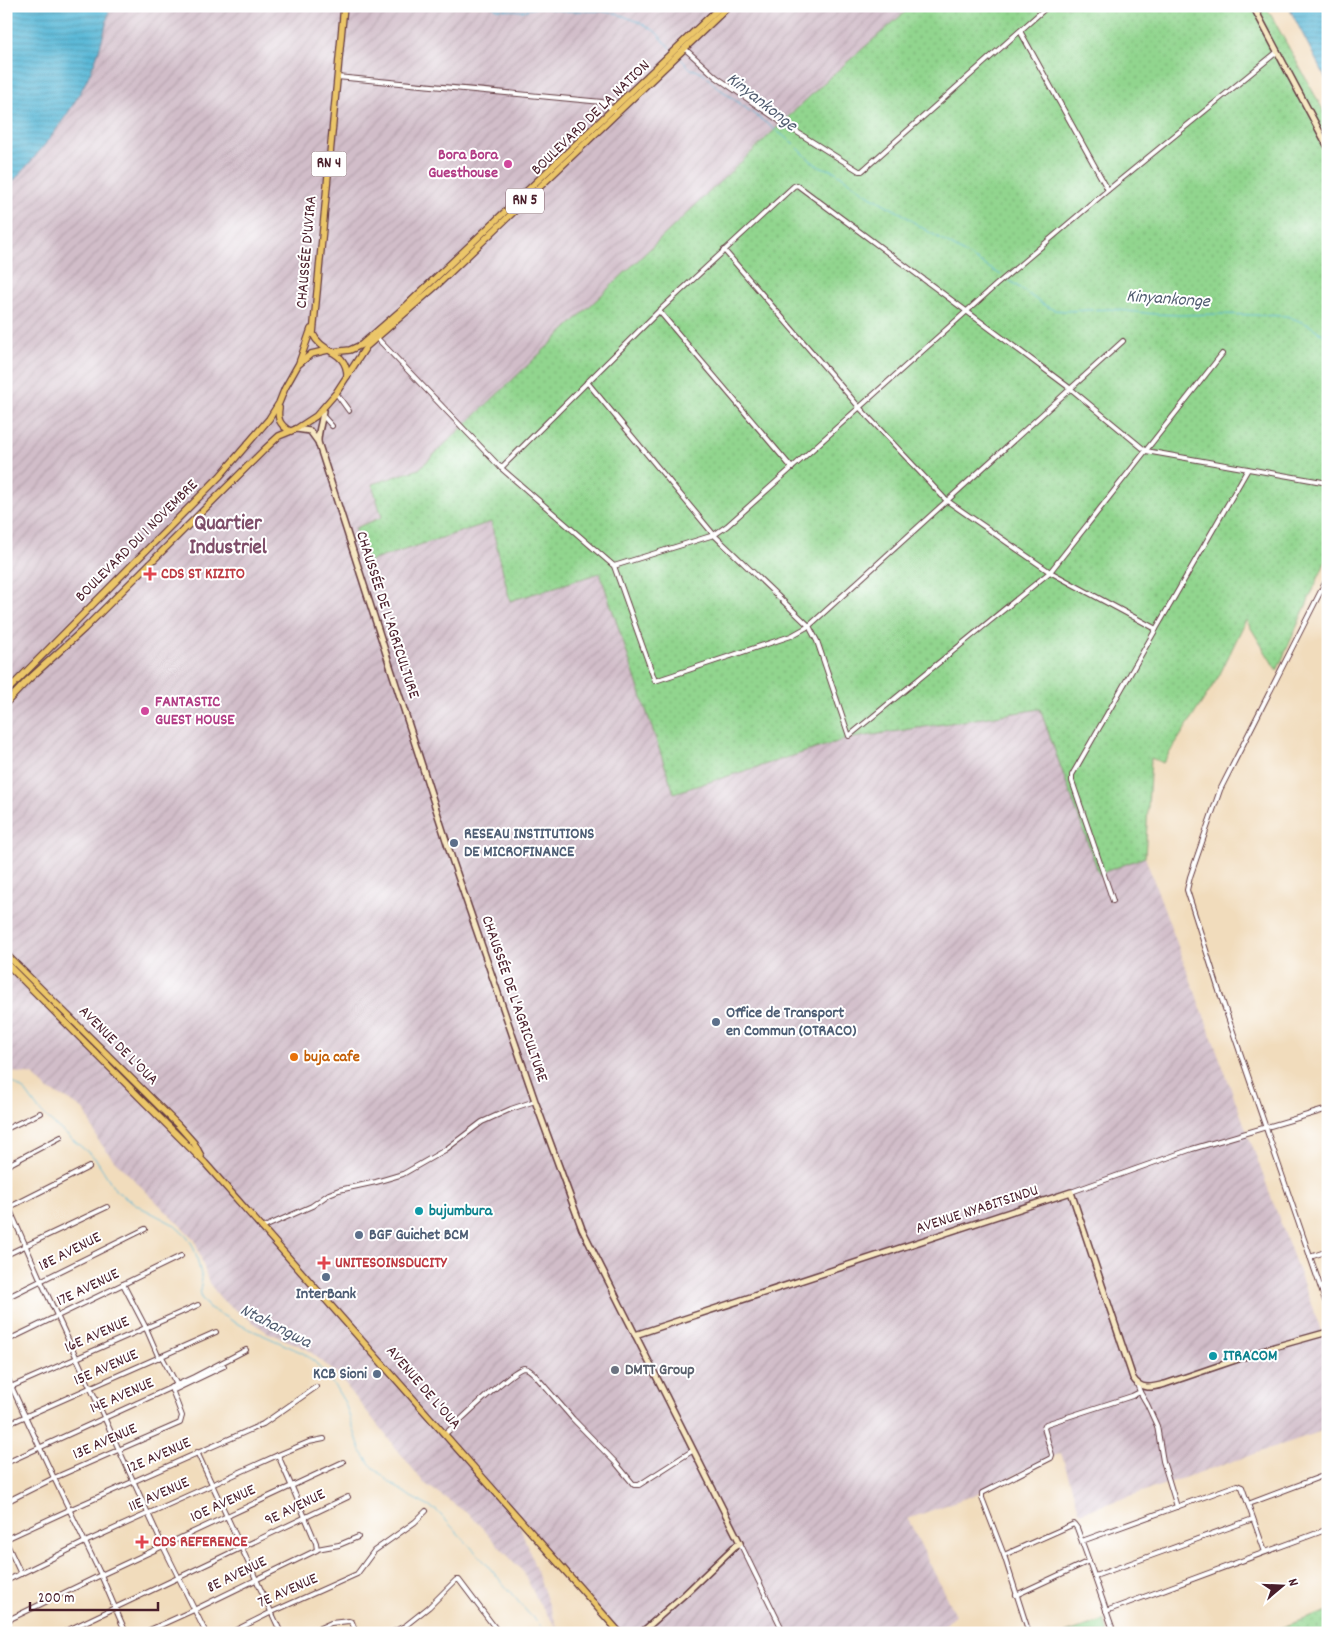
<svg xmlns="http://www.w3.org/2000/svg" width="1334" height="1639" viewBox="0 0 1334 1639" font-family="Dekko,sans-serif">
	<defs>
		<pattern id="industrial-furrows" width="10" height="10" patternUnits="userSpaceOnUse" patternTransform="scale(1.25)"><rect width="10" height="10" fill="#d1bdc9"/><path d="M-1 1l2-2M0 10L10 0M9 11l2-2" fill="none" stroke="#b5a2ad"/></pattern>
		<pattern id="grass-dots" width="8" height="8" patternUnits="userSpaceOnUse" patternTransform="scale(1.25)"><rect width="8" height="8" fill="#91d58e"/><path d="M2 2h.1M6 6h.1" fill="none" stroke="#7fb67b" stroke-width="1.8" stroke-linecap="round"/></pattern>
		<pattern id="water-rules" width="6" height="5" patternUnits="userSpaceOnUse" patternTransform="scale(1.25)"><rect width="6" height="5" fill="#58b8d7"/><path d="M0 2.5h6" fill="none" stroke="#4b95af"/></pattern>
	</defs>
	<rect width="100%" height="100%" fill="#fff"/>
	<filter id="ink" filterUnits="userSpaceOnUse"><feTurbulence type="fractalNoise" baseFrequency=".02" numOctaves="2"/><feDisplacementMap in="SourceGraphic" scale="10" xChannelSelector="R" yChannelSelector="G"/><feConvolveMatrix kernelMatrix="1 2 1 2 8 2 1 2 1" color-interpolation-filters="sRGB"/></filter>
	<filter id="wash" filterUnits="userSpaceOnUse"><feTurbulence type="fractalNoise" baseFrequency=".0096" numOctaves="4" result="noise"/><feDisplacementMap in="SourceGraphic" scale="20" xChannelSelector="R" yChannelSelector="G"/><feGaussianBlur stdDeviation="1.12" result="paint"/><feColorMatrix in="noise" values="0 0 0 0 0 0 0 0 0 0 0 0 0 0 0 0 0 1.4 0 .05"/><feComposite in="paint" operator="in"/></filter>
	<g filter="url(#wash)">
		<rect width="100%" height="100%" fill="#f1dcbc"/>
		<path fill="url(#industrial-furrows)" d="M110 6H912L829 78 419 469 372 484 382 517 358 526 367 562 491 522 510 601 600 573 674 793 847 739 1040 709 1099 873 1145 857 1328 1350V1429L1080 1513 1061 1453 976 1494 908 1519 955 1615 937 1633H620L517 1518 558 1629 540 1605 523 1572 471 1516 424 1483 336 1373 307 1349 267 1332 222 1300 209 1283 195 1240 113 1159 98 1140 85 1111 69 1100 48 1090 33 1075 6 1071V189L49 139 68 112 81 90 93 67 103 38Z"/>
		<g fill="url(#grass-dots)" stroke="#6e7a5c">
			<path d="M912 6H1266L1328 119V556L1277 671 1246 620 1219 676 1163 763 1151 758 1145 857 1099 874 1040 709 847 739 674 793 600 573 510 601 491 522 367 562 355 528 382 517 372 484 419 469 829 78Z"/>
			<path d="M1328 1611V1633H1273V1631L1274 1630Z"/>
		</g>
		<path fill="#91d58e" stroke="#6e7a5c" d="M1104 1620 1108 1633H1065Z"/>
		<g fill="url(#water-rules)" stroke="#516c81">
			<path d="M6 6H110C106 26 101 47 93 66 74 112 40 153 6 189Z"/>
			<path d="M1288 6H1328V83Z"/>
		</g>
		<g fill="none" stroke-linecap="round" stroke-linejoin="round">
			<g stroke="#58b8d7" stroke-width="1">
				<path d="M492 6 497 9 522 11 538 7 566 11H600L618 14 639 22 655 31 671 49"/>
				<path d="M679 57 691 69 702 72 716 86 793 143 810 160 818 166 834 171 870 196 904 215 919 226 1001 275"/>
				<path d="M1009 280 1042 304 1054 310 1065 311 1111 309 1154 314 1180 315 1220 314 1287 316 1309 325 1328 338"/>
				<path d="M6 1080 15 1084 26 1092 39 1110 50 1121 96 1159 116 1191 142 1208 173 1224 186 1236 192 1244 196 1254 202 1279 200 1290 202 1299 208 1307 236 1323 303 1353 315 1362 336 1388 345 1403 361 1451 370 1464 388 1481 411 1497 437 1511 483 1560 528 1613 548 1633"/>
			</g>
		</g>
	</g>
	<g filter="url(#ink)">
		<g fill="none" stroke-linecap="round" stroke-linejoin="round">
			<defs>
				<g id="street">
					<path d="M1020 31 1108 190"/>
					<path d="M684 48 716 77 784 124 859 171H862L1048 6"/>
					<path d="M337 77 602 102 614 110"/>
					<path d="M724 250 859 407 946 500 1050 572 1156 629"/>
					<path d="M659 311 792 468"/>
					<path d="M377 338 501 468 614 566 655 681 791 636 809 626 1123 341"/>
					<path d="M587 382 714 535 809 626 817 641 849 736 1050 572 1222 354"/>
					<path d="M336 393 349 411"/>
					<path d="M323 416 332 426"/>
					<path d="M501 468 659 311 794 186 797 185 1071 389 1146 451 1328 483"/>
					<path d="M614 566 714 535 727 526 996 285 1108 190 1277 52"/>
					<path d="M1328 577 1220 790 1190 877 1187 890 1219 991 1328 1309"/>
					<path d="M1113 901 1072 781V775L1248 469"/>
					<path d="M6 1129 40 1113"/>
					<path d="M6 1166 61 1137"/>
					<path d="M1071 1192 1192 1149 1328 1109"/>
					<path d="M6 1201 41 1281 104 1417 163 1546 206 1633"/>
					<path d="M6 1209 89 1167"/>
					<path d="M262 1228 312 1206 329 1194 339 1190 376 1182 403 1174 445 1150 482 1122 511 1109 535 1101"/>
					<path d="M6 1255 107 1207"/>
					<path d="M1310 1257 1328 1251"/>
					<path d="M123 1284 146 1328 159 1358"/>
					<path d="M6 1298 145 1229"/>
					<path d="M6 1341 181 1256"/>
					<path d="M162 1357 177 1385"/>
					<path d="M6 1375 54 1478 101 1575 126 1633"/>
					<path d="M6 1389 198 1305"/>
					<path d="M172 1391 224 1366"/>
					<path d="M1140 1392 1147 1404 1157 1426 1163 1461 1177 1507"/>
					<path d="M6 1425 216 1332"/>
					<path d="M445 1434C457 1424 512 1369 524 1368 528 1368 531 1371 534 1374L573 1419 615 1462 634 1485H639L692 1451"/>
					<path d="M197 1452 281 1633"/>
					<path d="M6 1463 194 1377 246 1350"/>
					<path d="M6 1502 54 1478 180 1423 182 1416 171 1387"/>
					<path d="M1248 1504 1265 1552"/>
					<path d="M6 1539 69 1510 263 1424 316 1387"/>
					<path d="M1082 1541 1237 1485 1242 1487 1248 1504 1328 1474"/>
					<path d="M6 1542 21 1574"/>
					<path d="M740 1543 784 1633"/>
					<path d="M317 1549 339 1545 358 1537"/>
					<path d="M1004 1555 1074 1524 1077 1528 1089 1561"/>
					<path d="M1095 1576 1253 1519"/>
					<path d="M6 1581 85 1542 278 1455 309 1442 324 1439"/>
					<path d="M1016 1595 1089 1561 1114 1633"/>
					<path d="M1106 1611 1328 1529"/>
					<path d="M6 1621 101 1575 343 1462"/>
					<path d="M62 1633 348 1497"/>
					<path d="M143 1633 196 1609 317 1550 316 1543 305 1517 278 1455"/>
					<path d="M230 1633 272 1612 357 1574 374 1551 415 1522 426 1511"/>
					<path d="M309 1633 331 1623 349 1621 352 1622 356 1633"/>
					<path d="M391 1633 405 1626 429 1607 456 1580H459L499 1633"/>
					<path d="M1029 1633 1004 1555 982 1498V1493L1051 1458 1052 1455 1044 1428 1046 1424 1132 1396 1140 1392 1137 1384"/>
				</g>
				<g id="secondary">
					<path d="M1253 6 1328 147"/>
					<path d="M296 429 310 431 318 442 453 862 535 1101 582 1229 740 1543 734 1547 685 1594 641 1633"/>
					<path d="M318 441C318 430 323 420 323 409"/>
					<path d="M635 1335 1071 1192 1133 1378C1141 1391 1153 1387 1165 1384L1274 1347 1328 1332"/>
				</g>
				<g id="primary">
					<path d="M344 6 313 334C322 354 347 350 347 376"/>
					<path d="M332 352 350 350 361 345 407 305 721 6"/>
					<path d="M299 363 311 329"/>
					<path d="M279 408C277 419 280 425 290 431"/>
					<path d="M6 692 220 476 269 419 279 403 285 388 298 365 311 354 328 350"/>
					<path d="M6 703 28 680 84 629 265 449 279 436 296 429 316 416 336 393 366 347 435 287 729 6"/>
					<path d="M6 954 178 1125 194 1143 201 1156"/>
					<path d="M6 963 205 1163 620 1633"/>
				</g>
			</defs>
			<use href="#street" stroke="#633b41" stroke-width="6"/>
			<use href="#secondary" stroke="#633b41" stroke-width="8"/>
			<use href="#primary" stroke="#633b41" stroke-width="8"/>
			<use href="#street" stroke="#fff" stroke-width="4"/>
			<use href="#secondary" stroke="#f7e8c3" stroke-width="5"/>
			<use href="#primary" stroke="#ebc669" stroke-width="5.5"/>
		</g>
	</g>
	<g fill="#d1479c" stroke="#fff" stroke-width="2">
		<circle cx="508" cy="164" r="5"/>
		<circle cx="145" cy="711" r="5"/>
	</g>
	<g fill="#e0444e" stroke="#fff" stroke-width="2">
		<path d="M147.5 566.5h5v5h5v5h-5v5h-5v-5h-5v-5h5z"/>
		<path d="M321.5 1255.5h5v5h5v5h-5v5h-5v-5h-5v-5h5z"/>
		<path d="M139.5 1534.5h5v5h5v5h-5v5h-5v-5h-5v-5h5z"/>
	</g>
	<g fill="#5c6f8a" stroke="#fff" stroke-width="2">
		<circle cx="454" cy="843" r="5"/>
		<circle cx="716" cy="1022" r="5"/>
		<circle cx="359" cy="1235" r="5"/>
		<circle cx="326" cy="1277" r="5"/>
		<circle cx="377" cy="1374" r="5"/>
	</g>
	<circle fill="#e8710a" stroke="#fff" stroke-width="2" cx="294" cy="1057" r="5"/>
	<g fill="#0f9aa8" stroke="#fff" stroke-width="2">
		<circle cx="419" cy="1211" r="5"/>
		<circle cx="1213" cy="1356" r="5"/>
	</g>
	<circle fill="#6b7280" stroke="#fff" stroke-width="2" cx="615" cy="1370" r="5"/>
	<g text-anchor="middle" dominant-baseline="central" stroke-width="4" stroke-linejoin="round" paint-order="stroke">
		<g fill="#fff" stroke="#80626b" stroke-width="1">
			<rect x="311.5" y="151.5" width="35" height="25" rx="4"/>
			<rect x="506" y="188.5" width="38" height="25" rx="4"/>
		</g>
		<g font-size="15" font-weight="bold" fill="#4a1f2b">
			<text x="329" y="164">RN 4</text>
			<text x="525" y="201">RN 5</text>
		</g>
		<g font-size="16" fill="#4a1f2b" stroke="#fff">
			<text transform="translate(591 118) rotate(-44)">BOULEVARD DE LA NATION</text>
			<text transform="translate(307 252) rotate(-85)">CHAUSSÉE D'UVIRA</text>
			<text transform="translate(137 541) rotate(-45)">BOULEVARD DU 1 NOVEMBRE</text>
			<text transform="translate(387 615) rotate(72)">CHAUSSÉE DE L'AGRICULTURE</text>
			<text transform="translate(514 999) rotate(71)">CHAUSSÉE DE L'AGRICULTURE</text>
			<text transform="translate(118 1046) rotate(45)">AVENUE DE L'OUA</text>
			<text transform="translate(977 1210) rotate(-18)">AVENUE NYABITSINDU</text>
			<text transform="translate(70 1252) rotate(-27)">18E AVENUE</text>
			<text transform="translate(88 1288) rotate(-26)">17E AVENUE</text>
			<text transform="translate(97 1335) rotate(-24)">16E AVENUE</text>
			<text transform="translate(106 1368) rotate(-24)">15E AVENUE</text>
			<text transform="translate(423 1388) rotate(49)">AVENUE DE L'OUA</text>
			<text transform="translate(122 1396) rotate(-24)">14E AVENUE</text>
			<text transform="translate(105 1442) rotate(-24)">13E AVENUE</text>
			<text transform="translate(159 1456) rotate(-24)">12E AVENUE</text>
			<text transform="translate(159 1495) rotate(-24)">11E AVENUE</text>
			<text transform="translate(223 1504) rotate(-25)">10E AVENUE</text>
			<text transform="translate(295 1508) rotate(-26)">9E AVENUE</text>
			<text transform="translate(237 1575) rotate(-26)">8E AVENUE</text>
			<text transform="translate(288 1591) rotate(-24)">7E AVENUE</text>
		</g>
		<g font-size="16" font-weight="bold" fill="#b23c85" stroke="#fff" text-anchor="end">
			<text x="498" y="155">Bora Bora<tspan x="498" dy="18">Guesthouse</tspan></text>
			<text x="155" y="702" text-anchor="start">FANTASTIC<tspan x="155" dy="18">GUEST HOUSE</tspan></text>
		</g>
		<g font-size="16" font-weight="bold" fill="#be3a42" stroke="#fff" text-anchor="start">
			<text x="161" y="574">CDS ST KIZITO</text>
			<text x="335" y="1263">UNITESOINSDUCITY</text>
			<text x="153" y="1542">CDS REFERENCE</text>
		</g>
		<g font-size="16" font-weight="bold" fill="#4e5e75" stroke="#fff" text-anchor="start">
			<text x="464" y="834">RESEAU INSTITUTIONS<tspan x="464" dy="18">DE MICROFINANCE</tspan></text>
			<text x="726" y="1013">Office de Transport<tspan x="726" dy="18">en Commun (OTRACO)</tspan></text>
			<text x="369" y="1235">BGF Guichet BCM</text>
			<text x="326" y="1294" text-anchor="middle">InterBank</text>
			<text x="367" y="1374" text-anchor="end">KCB Sioni</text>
		</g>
		<g font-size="16" font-weight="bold" fill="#c56008" stroke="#fff" text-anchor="start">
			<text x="304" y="1057">buja cafe</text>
		</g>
		<g font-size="16" font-weight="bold" fill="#0d838f" stroke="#fff" text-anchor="start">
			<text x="429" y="1211">bujumbura</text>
			<text x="1223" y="1356">ITRACOM</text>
		</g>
		<g font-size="16" font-weight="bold" fill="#5b616d" stroke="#fff" text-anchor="start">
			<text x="625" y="1370">DMTT Group</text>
		</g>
		<g font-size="18" font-style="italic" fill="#505c70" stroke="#fff">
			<text transform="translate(761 103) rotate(38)">Kinyankonge</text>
			<text transform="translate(1168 300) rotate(4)">Kinyankonge</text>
			<text transform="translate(275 1327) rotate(27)">Ntahangwa</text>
		</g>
		<g font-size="21" font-weight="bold" fill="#7e4d69" stroke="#fff">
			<text x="228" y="525">Quartier<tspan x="228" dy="24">Industriel</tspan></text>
		</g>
	</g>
	<rect width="1334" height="1639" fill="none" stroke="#fff" stroke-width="25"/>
	<g transform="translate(1282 1586) rotate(71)" stroke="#ffffff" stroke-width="4" paint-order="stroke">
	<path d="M0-4L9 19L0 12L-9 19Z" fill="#4a1f2b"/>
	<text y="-8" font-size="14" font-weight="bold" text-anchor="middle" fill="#4a1f2b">N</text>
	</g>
	<path d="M30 1602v8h128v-8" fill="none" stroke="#4a1f2b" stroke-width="2.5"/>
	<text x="38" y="1602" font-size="15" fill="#4a1f2b" stroke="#ffffff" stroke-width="4" paint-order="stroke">200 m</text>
</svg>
